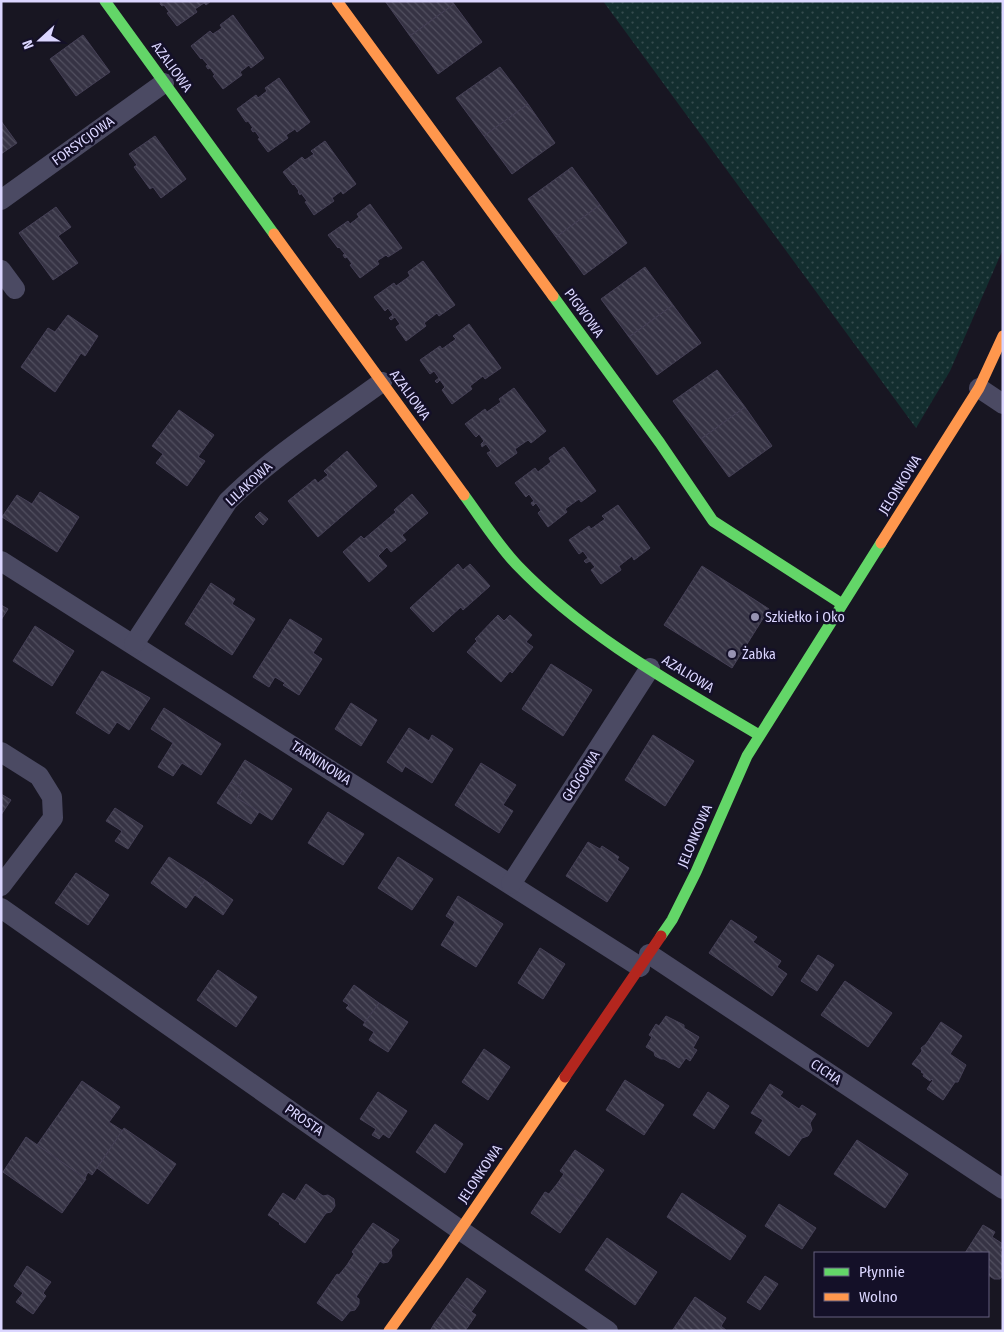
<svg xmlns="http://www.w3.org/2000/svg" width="1004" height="1332" viewBox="0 0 1004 1332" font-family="'Fira Sans Condensed',sans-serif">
	<defs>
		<pattern id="grass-dots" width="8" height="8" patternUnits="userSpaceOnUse" patternTransform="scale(1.25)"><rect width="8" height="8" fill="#132e2f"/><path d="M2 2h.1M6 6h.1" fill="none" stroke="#354c4e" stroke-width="1.8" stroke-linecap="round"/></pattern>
		<pattern id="building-back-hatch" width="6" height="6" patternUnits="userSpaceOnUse" patternTransform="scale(1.25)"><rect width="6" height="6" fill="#363344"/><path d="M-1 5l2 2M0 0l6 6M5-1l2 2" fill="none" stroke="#525060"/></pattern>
	</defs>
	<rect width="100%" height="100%" fill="#181622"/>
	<path fill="url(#grass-dots)" d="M603 1H1003V249L950 371 916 428Z"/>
	<g fill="url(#building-back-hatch)" stroke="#454056">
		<path d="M161 1H211L206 5 204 3 195 9 197 12 177 26 167 13 169 12 164 5 162 6 160 4Z"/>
		<path d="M385 1H452L454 4 410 36Z"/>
		<path d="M454 4 482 42 438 74 410 36Z"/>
		<path d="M233 15 264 58 251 68 249 65 240 72 242 75 223 89 213 76 215 75 210 68 208 69 206 66 208 65 202 58 201 59 191 46 210 31 213 34 222 28 220 25Z"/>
		<path d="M83 35 110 72 76 96 50 59Z"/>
		<path d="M500 67 528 104 484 136 456 98Z"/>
		<path d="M279 78 310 122 297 132 295 129 286 135 288 138 268 152 258 139 260 138 255 131 253 132 251 129 253 128 248 121 246 122 237 109 256 95 258 98 267 91 265 88Z"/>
		<path d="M528 104 555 143 512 174 484 136Z"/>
		<path d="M1 121 17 143 1 154Z"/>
		<path d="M155 136 186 179 161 198 153 187 150 189 134 167 137 165 129 154Z"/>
		<path d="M325 141 356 184 343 194 341 191 332 198 334 201 314 215 305 202 307 201 301 193 300 195 298 192 299 191 294 184 293 185 283 172 302 157 305 160 314 154 311 151Z"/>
		<path d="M572 167 600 205 556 237 528 199Z"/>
		<path d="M370 204 402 248 388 257 386 255 377 261 379 264 360 278 350 265 352 264 347 257 345 258 343 255 345 254 339 247 338 248 328 235 348 221 350 224 359 217 357 214Z"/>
		<path d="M600 205 627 243 584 275 556 237Z"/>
		<path d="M56 207 71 227 58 236 78 263 53 280 19 233Z"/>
		<path d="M423 261 455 305 439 316 437 313 424 323 426 326 406 341 396 327 400 324 395 317 391 320 389 318 393 315 388 308 385 311 374 297 394 283 396 286 410 276 408 272Z"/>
		<path d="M645 267 673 305 629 337 601 299Z"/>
		<path d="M673 305 701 343 657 375 629 337Z"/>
		<path d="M68 315 98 336 85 356 81 353 55 392 21 367 48 328 55 332Z"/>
		<path d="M469 324 501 368 485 379 483 376 470 386 472 389 452 404 442 390 445 387 440 380 437 383 435 381 439 378 434 371 430 374 420 360 440 346 442 349 456 339 453 336Z"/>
		<path d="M717 370 745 407 701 439 673 401Z"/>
		<path d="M514 388 546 431 531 443 528 440 515 449 517 453 497 467 487 453 491 451 486 444 482 447 481 444 484 441 479 434 476 437 465 424 485 409 487 412 501 402 499 399Z"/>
		<path d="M745 407 772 446 729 477 701 439Z"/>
		<path d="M179 410 214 435 198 457 205 461 187 486 156 463 163 454 152 446Z"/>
		<path d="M564 447 596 491 581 502 579 499 565 509 567 512 548 527 538 513 541 510 536 503 533 506 531 503 534 501 529 494 526 497 515 483 535 468 538 472 551 462 549 458Z"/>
		<path d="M347 451 377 486 318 537 288 501 315 479 318 483 328 475 324 471Z"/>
		<path d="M40 492 79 517 57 552 2 517 17 495 32 504Z"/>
		<path d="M412 494 428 513 402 535 406 540 391 552 387 547 378 556 387 566 369 582 343 552 361 536 364 539 396 512 394 510Z"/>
		<path d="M618 505 650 548 634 560 632 556 619 566 621 570 601 584 591 570 595 567 590 561 586 563 584 561 588 558 583 551 579 554 569 540 589 526 591 529 605 519 602 516Z"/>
		<path d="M260 512 268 519 263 525 255 517Z"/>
		<path d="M458 564 463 570 470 564 490 586 463 610 461 607 433 632 410 608Z"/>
		<path d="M702 566 769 609 732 668 664 625Z"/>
		<path d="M211 583 235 599 232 604 255 619 232 655 185 624Z"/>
		<path d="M1 605 8 609 1 620Z"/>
		<path d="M498 615 504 621 510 615 532 635 526 642 533 647 512 673 510 671 501 682 467 652 477 641 475 639Z"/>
		<path d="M290 619 322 639 313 653 322 659 299 695 283 685 285 683 275 677 269 687 253 677Z"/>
		<path d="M35 626 74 651 52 686 13 661Z"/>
		<path d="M551 664 592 690 563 736 522 709Z"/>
		<path d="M102 671 150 698 129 730 117 722 109 734 76 713Z"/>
		<path d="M351 703 377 720 361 746 335 729Z"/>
		<path d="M164 708 221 744 201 775 182 763 173 776 158 767 173 743 151 729Z"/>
		<path d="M409 728 429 741 432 735 453 749 432 783 405 766 402 772 387 762Z"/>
		<path d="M653 735 694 761 665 806 625 780Z"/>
		<path d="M245 760 292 789 272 820 237 798 243 789 231 782Z"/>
		<path d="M481 763 516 785 503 805 513 811 499 833 455 805Z"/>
		<path d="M231 782 243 789 237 798 259 812 251 824 217 803Z"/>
		<path d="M1 794 11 800 1 815Z"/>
		<path d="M115 808 143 826 128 849 115 841 122 831 106 821Z"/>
		<path d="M328 812 364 834 343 865 308 843Z"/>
		<path d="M588 842 600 849 602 846 619 857 617 860 629 868 607 902 566 876Z"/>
		<path d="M169 857 205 880 186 908 151 883Z"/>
		<path d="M398 857 433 879 412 910 378 888Z"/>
		<path d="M76 873 109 895 88 925 55 903Z"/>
		<path d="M205 880 233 900 223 915 195 895Z"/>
		<path d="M458 896 503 924 476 967 441 945 455 922 446 916Z"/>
		<path d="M731 920 757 937 753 942 781 961 777 967 787 974 772 996 709 953Z"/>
		<path d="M540 948 565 964 543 999 518 983Z"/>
		<path d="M818 955 834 965 817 991 801 981Z"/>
		<path d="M218 970 257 997 236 1027 197 1000Z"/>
		<path d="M845 981 892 1013 868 1047 821 1015Z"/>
		<path d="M354 985 379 1003 365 1022 346 1008 349 1005 343 1001Z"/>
		<path d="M379 1003 408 1022 388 1052 369 1040 374 1032 363 1025Z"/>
		<path d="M666 1016 684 1025V1028L699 1037 693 1048 697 1050 690 1061 686 1058 679 1068 664 1059H661L655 1056 654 1052 646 1047 652 1037 649 1035 656 1024 659 1026Z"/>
		<path d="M941 1022 962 1036 950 1054 966 1065 958 1082H955L943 1100 927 1089 933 1080 932 1079 930 1081 923 1076 924 1074 921 1072 922 1071 912 1064 922 1051 921 1048 926 1044Z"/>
		<path d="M484 1049 510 1067 488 1100 462 1082Z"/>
		<path d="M625 1080 664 1105 644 1135 606 1110Z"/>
		<path d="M82 1081 120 1107 109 1122 123 1131 92 1175 88 1172 85 1178 37 1145Z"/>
		<path d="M770 1084 783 1092 780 1096 799 1109 802 1105 816 1114 810 1123 812 1130 808 1136 802 1138 789 1156 755 1133 763 1120 751 1113Z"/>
		<path d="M378 1092 407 1111 389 1138 383 1134 379 1139 372 1135 376 1129 360 1119Z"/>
		<path d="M708 1092 729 1106 714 1129 693 1115Z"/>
		<path d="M435 1124 463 1144 445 1173 416 1152Z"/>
		<path d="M124 1128 176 1164 148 1204 97 1168Z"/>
		<path d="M26 1137 86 1179 62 1213 3 1172Z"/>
		<path d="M857 1140 908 1174 885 1208 834 1174Z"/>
		<path d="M575 1150 604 1170 582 1202 557 1184 564 1174 560 1171Z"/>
		<path d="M306 1184 323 1196 328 1195 334 1199 335 1206 331 1212 326 1213 305 1243 279 1224 280 1223 268 1215 283 1193 295 1201Z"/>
		<path d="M557 1184 582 1202 560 1233 531 1213 545 1192 549 1194Z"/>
		<path d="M682 1193 746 1236 730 1260 667 1217Z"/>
		<path d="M779 1204 816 1228 802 1249 765 1226Z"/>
		<path d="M373 1223 399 1240 391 1250 392 1256 388 1262 383 1263 380 1261 368 1279 347 1265 354 1254 352 1252Z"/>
		<path d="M983 1225 995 1232 992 1237 1003 1244 1000 1251 1003 1253V1275L1000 1279H994L988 1275V1253H965Z"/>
		<path d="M607 1238 657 1272 635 1305 585 1270Z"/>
		<path d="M347 1265 368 1279 356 1297 359 1299V1304L355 1310 350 1311 342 1321 317 1303 337 1274 339 1275Z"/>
		<path d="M27 1266 51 1282 43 1293 46 1296 33 1314 16 1302 23 1293 14 1286Z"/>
		<path d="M765 1276 778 1284 760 1310 747 1302Z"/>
		<path d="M467 1278 486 1291 471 1312 452 1299Z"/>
		<path d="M695 1297 726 1318 721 1326 727 1331H672Z"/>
		<path d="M452 1299 476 1315 465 1331H444L434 1324Z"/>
		<path d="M434 1324 444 1331H430Z"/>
	</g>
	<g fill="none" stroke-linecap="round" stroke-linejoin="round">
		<g stroke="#4b4a63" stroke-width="20">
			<path d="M1 200 164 83"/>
			<path d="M1 270 15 289"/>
			<path d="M979 388 1003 404"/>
			<path d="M1 561 640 967"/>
			<path d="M134 644 228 501C274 455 330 420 382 382"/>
			<path d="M1 752 39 776 52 797 53 818 1 886"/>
			<path d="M511 884 650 668"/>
			<path d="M1 908 460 1230 608 1331"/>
			<path d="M649 954 1003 1189"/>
		</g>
		<g stroke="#63d668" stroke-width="11">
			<path d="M105 1 274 234"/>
			<path d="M553 296 660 443 713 521 842 604"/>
			<path d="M464 495C481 518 497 544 517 565 585 636 675 685 759 735"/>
			<path d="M661 936 672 920 696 872 747 756 881 543"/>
		</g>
		<g stroke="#ff974d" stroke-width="11">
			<path d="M337 1 553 296"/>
			<path d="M274 234 464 495"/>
			<path d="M881 543 979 388 1003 336"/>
			<path d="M389 1331 437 1264 565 1077"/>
		</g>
		<path stroke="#b3261e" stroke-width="11" d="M565 1077 661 936"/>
	</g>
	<g fill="#9793b2" stroke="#141028" stroke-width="2">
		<circle cx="755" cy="617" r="5"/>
		<circle cx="732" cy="654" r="5"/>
	</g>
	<g text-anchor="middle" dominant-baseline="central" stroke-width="5" stroke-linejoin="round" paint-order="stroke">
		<g font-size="14" fill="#dbd6ff" stroke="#141028">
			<text transform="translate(172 67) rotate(54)">AZALIOWA</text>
			<text transform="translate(83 141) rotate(-36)">FORSYCJOWA</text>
			<text transform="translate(584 313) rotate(54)">PIGWOWA</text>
			<text transform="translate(410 395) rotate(54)">AZALIOWA</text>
			<text transform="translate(249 484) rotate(-43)">LILAKOWA</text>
			<text transform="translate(900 485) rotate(-58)">JELONKOWA</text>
			<text transform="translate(688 674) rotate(32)">AZALIOWA</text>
			<text transform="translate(321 763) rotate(33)">TARNINOWA</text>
			<text transform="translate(581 776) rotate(-57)">GŁOGOWA</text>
			<text transform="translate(695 836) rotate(-67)">JELONKOWA</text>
			<text transform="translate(826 1072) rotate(34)">CICHA</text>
			<text transform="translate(304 1120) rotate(35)">PROSTA</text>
			<text transform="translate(480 1174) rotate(-56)">JELONKOWA</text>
		</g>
		<g font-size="14" fill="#dbd6ff" stroke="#141028" text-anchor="start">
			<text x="765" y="617">Szkiełko i Oko</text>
			<text x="742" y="654">Żabka</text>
		</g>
	</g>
	<rect width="1004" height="1332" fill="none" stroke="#dbd6ff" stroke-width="5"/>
	<rect x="814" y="1252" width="175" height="65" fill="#141028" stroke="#645f7e"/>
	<rect x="824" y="1268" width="25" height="8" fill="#63d668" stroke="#645f7e"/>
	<text x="859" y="1277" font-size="15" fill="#dbd6ff">Płynnie</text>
	<rect x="824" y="1293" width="25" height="8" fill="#ff974d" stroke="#645f7e"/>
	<text x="859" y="1302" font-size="15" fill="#dbd6ff">Wolno</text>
	<g transform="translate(40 40) rotate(249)" stroke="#141028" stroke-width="4" paint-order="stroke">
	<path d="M0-4L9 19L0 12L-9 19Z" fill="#dbd6ff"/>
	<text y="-8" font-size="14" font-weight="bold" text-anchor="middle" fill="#dbd6ff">N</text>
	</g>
</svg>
